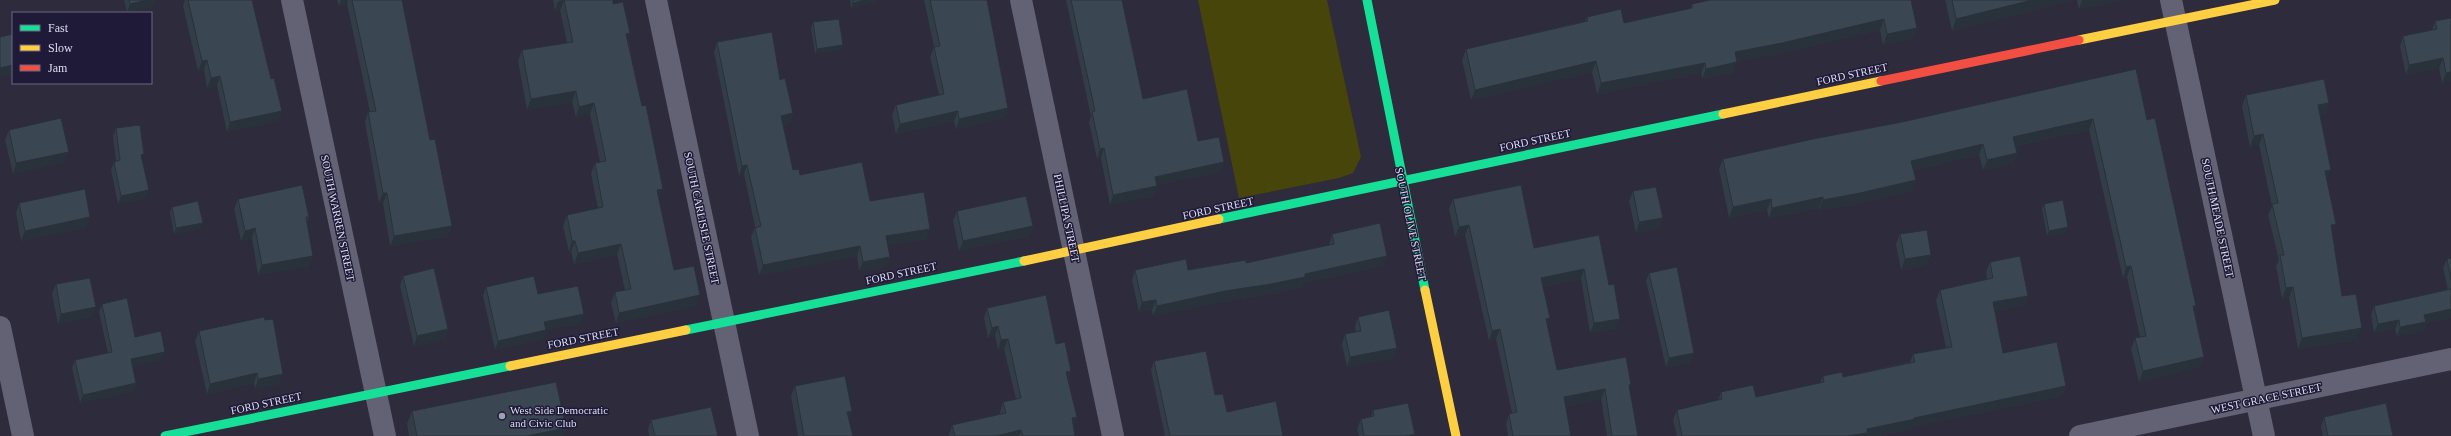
<svg xmlns="http://www.w3.org/2000/svg" width="2451" height="436" viewBox="0 0 2451 436" font-family="Georgia,serif">
	<rect width="100%" height="100%" fill="#2d2b3c"/>
	<path fill="#47450a" d="M1198 0H1327L1361 157 1353 173 1339 178 1239 198Z"/>
	<g fill="none" stroke-linecap="round" stroke-linejoin="round">
		<g stroke="#636174" stroke-width="22">
			<path d="M292 0 385 436"/>
			<path d="M656 0 748 436"/>
			<path d="M1021 0 1113 436"/>
			<path d="M2171 0 2264 436"/>
			<path d="M0 327 23 436"/>
			<path d="M2080 436 2451 359"/>
		</g>
		<g stroke="#16e098" stroke-width="9">
			<path d="M1367 0 1425 290"/>
			<path d="M1219 219 1723 114"/>
			<path d="M686 330 1024 261"/>
			<path d="M165 436 510 366"/>
		</g>
		<g stroke="#ffcf43" stroke-width="9">
			<path d="M2079 40 2275 0"/>
			<path d="M1723 114 1881 81"/>
			<path d="M1024 261 1219 219"/>
			<path d="M1425 290 1456 436"/>
			<path d="M510 366 686 330"/>
		</g>
		<path stroke="#f24e42" stroke-width="9" d="M1881 81 2079 40"/>
	</g>
	<g fill="#323d47">
		<path d="M124 0H156L154 6 127 12Z"/>
		<path d="M185 0H252L271 79 282 111 278 121 227 132 217 86 207 88 204 70 198 71 183 6Z"/>
		<path d="M337 0H402L449 236 390 246 383 203H379L365 122 368 112H370L347 4 339 6Z"/>
		<path d="M553 0H613V4L630 33 628 39 659 199 674 270 696 306 616 323 611 303 615 292 625 290 617 254 574 264 571 251 569 252 563 226 567 215 598 209 591 174 595 163 600 162 590 114 576 117 572 102 527 110 518 61 522 50 567 43 560 10 555 11Z"/>
		<path d="M850 0H877L876 2 851 8Z"/>
		<path d="M924 0H987L1005 118 956 129 954 121 896 134 892 115 896 105 939 95 930 57 934 47Z"/>
		<path d="M1066 0H1122L1143 99 1198 141 1224 162 1220 172 1157 185 1153 196 1110 205 1101 158 1097 159 1089 122 1091 116Z"/>
		<path d="M1911 0 1917 28 1913 38 1883 45 1880 30 1778 54 1737 61 1733 73 1702 79 1701 73 1597 94 1592 72 1471 100 1462 60 1466 49 1585 21 1587 17 1624 23 1690 9 1692 4Z"/>
		<path d="M1945 0H2074L1952 31Z"/>
		<path d="M2077 0H2123L2079 9Z"/>
		<path d="M2451 18V81L2442 83 2439 68 2406 75 2400 46 2403 36 2432 30 2435 21Z"/>
		<path d="M813 22 841 50 815 54 811 28Z"/>
		<path d="M717 42 780 80 793 113 790 123 783 125 793 170 800 175 870 201 926 239 888 245 890 257 886 267 859 271 857 256 759 275 751 237 755 227 744 174 739 176 714 52Z"/>
		<path d="M2136 69 2147 120 2194 312 2204 357 2200 367 2139 382 2131 349 2135 338 2140 337 2127 277 2123 278 2089 130 2015 146 2017 153 2013 164 1983 170 1979 155 1914 170 1916 180 1912 191 1856 204 1819 210V208L1769 218 1767 210 1729 218 1719 169 1723 159 1902 122Z"/>
		<path d="M2246 95 2329 103 2325 114 2320 115 2327 181 2336 224 2332 235 2342 296 2358 339 2298 349 2289 298 2282 299 2276 266 2279 260 2268 215 2272 206 2259 145 2250 147 2242 106Z"/>
		<path d="M116 128 142 159 146 198 118 204 111 170 114 162 116 161 113 136Z"/>
		<path d="M9 130 65 162 13 174 5 140Z"/>
		<path d="M1633 191 1663 218 1659 228 1636 233 1629 201Z"/>
		<path d="M238 199 309 217 307 222 310 266 258 275 252 238 241 241 234 209Z"/>
		<path d="M1453 199 1534 248 1599 235 1616 329 1590 333 1581 279 1543 287 1547 326 1557 370 1631 384 1629 389 1638 436H1607L1601 399 1566 406 1571 436H1508L1506 424 1509 414 1512 413 1496 339 1489 341 1465 235 1455 237 1449 209Z"/>
		<path d="M19 203 87 227 21 241 16 213Z"/>
		<path d="M2044 204 2066 233 2047 236 2042 209Z"/>
		<path d="M172 207 201 228 174 234 170 212Z"/>
		<path d="M957 211 1033 226 1029 236 959 251 953 221Z"/>
		<path d="M1332 234 1383 266 1303 283 1302 287 1267 295 1221 302 1153 316 1152 310 1139 312 1132 280 1135 270H1188L1246 263 1329 245Z"/>
		<path d="M1900 234 1927 265 1901 270 1896 244Z"/>
		<path d="M2451 258V318L2426 323 2423 331 2397 336 2395 329 2374 333 2371 315 2374 306 2448 290 2443 268 2447 259Z"/>
		<path d="M1990 262 2028 296 2024 305 1995 311 2003 353 2066 386 2062 396 1912 427 1911 429 1879 436H1677L1673 420 1677 410 1718 400 1721 392 1756 397 1820 383 1823 376 1843 377 1910 362 1913 354 1946 348 1936 300 1940 290 1987 280 1986 272Z"/>
		<path d="M1649 273 1691 362 1666 367 1646 281Z"/>
		<path d="M403 276 448 329 445 339 414 346 400 286Z"/>
		<path d="M56 284 92 317 58 324 52 294Z"/>
		<path d="M486 287 538 294 584 314 581 323 546 330 543 339 495 350 483 296Z"/>
		<path d="M102 304 135 337 162 360 132 366 136 383 133 391 80 403 72 368 75 360 108 353 99 312Z"/>
		<path d="M987 308 1056 344 1071 371 1068 379 1073 426 1075 436H949V435L952 425 1000 414V412L1003 402 1016 399 1004 349 998 350 995 336 988 338 984 318Z"/>
		<path d="M1358 317 1397 348 1393 358 1347 367 1342 344 1345 334 1356 332 1355 327Z"/>
		<path d="M199 331 279 384 255 389 254 383 207 394 195 341Z"/>
		<path d="M1154 361 1215 395 1227 412 1283 436H1165L1151 370Z"/>
		<path d="M795 386 852 411 849 420 853 436H798L791 396Z"/>
		<path d="M711 407 717 436H649L648 430 651 420Z"/>
		<path d="M1373 410 1415 434 1414 436H1359L1357 429 1361 419 1371 417Z"/>
		<path d="M412 411 566 428 563 436H409L407 424Z"/>
		<path d="M2324 417 2393 436H2323L2321 427Z"/>
	</g>
	<g fill="#29323a">
		<path d="M147 0H156L154 6 127 12 130 4Z"/>
		<path d="M341 0H348L347 4 339 6Z"/>
		<path d="M564 0 560 10 555 11 558 1Z"/>
		<path d="M865 0H877L876 2 851 8 853 3Z"/>
		<path d="M2032 0H2074L1952 31 1956 19Z"/>
		<path d="M2082 0H2123L2079 9Z"/>
		<path d="M1884 19 1880 30 1778 54 1731 62 1735 52Z"/>
		<path d="M1917 28 1913 38 1883 45 1887 34Z"/>
		<path d="M630 33 626 44V34Z"/>
		<path d="M843 45 841 50 815 54 817 49Z"/>
		<path d="M2443 58 2439 68 2406 75 2409 65Z"/>
		<path d="M207 60 204 70 198 71 202 61Z"/>
		<path d="M1596 61 1592 72 1471 100 1475 90Z"/>
		<path d="M1737 62 1733 73 1702 79 1706 69Z"/>
		<path d="M1705 63 1701 73 1597 94 1601 83Z"/>
		<path d="M13 65V74L0 77V68Z"/>
		<path d="M2451 72V81L2442 83 2446 73Z"/>
		<path d="M220 76 217 86 207 88 211 78Z"/>
		<path d="M576 91 572 102 527 110 531 99Z"/>
		<path d="M594 103 590 114 576 117 579 107Z"/>
		<path d="M2329 103 2325 114 2314 116 2318 105Z"/>
		<path d="M1008 108 1005 118 956 129 959 119Z"/>
		<path d="M282 111 278 121 227 132 230 122Z"/>
		<path d="M958 111 954 121 896 134 900 124Z"/>
		<path d="M793 113 790 123 777 126 781 116Z"/>
		<path d="M2093 119 2089 130 2009 147 2013 137Z"/>
		<path d="M2263 134 2259 145 2250 147 2254 136Z"/>
		<path d="M1983 144 1979 155 1908 171 1911 161Z"/>
		<path d="M1104 148 1101 158 1097 159 1100 149Z"/>
		<path d="M69 152 65 162 13 174 16 163Z"/>
		<path d="M2017 153 2013 164 1983 170 1987 160Z"/>
		<path d="M1224 162 1220 172 1151 187 1155 177Z"/>
		<path d="M747 165 744 174 739 176 742 166Z"/>
		<path d="M2331 170 2327 181 2325 171Z"/>
		<path d="M1916 180 1912 191 1856 204 1819 210 1823 200Z"/>
		<path d="M1157 186 1153 196 1110 205 1113 195Z"/>
		<path d="M663 189 659 200 657 190Z"/>
		<path d="M149 190 146 198 118 204 121 196Z"/>
		<path d="M383 193H387L383 203H379Z"/>
		<path d="M1823 197 1819 208 1769 218 1772 208Z"/>
		<path d="M1771 199 1767 210 1729 218 1733 207Z"/>
		<path d="M90 217 87 227 21 241 25 231Z"/>
		<path d="M1663 218 1659 228 1636 233 1639 222Z"/>
		<path d="M203 223 201 228 174 234 176 228Z"/>
		<path d="M2336 224 2332 235 2331 225Z"/>
		<path d="M1469 225 1465 235 1455 237 1459 227Z"/>
		<path d="M452 226 449 236 390 246 394 236Z"/>
		<path d="M1033 226 1029 236 959 251 963 241Z"/>
		<path d="M2068 227 2066 233 2047 236 2049 231Z"/>
		<path d="M255 228 252 238 241 241 245 231Z"/>
		<path d="M930 229 926 239 883 246 886 236Z"/>
		<path d="M572 241H575L571 251 569 252Z"/>
		<path d="M621 244 617 254 574 264 578 253Z"/>
		<path d="M860 246 857 256 759 275 763 265Z"/>
		<path d="M1931 255 1927 265 1901 270 1905 259Z"/>
		<path d="M313 256 310 266 258 275 262 265Z"/>
		<path d="M1387 256 1383 266 1303 283 1302 287 1267 295 1221 302 1153 316 1157 306Z"/>
		<path d="M890 257 886 267 859 271 863 262Z"/>
		<path d="M2131 266 2127 277 2123 278 2126 267Z"/>
		<path d="M1584 269 1581 279 1538 288 1541 278Z"/>
		<path d="M2293 287 2289 298 2282 299 2286 288Z"/>
		<path d="M700 295 696 306 616 323 619 313Z"/>
		<path d="M2028 296 2024 305 1989 312 1993 302Z"/>
		<path d="M1156 300 1152 310 1139 312 1142 302Z"/>
		<path d="M2193 306H2196L2192 316Z"/>
		<path d="M96 307 92 317 58 324 61 314Z"/>
		<path d="M2451 309V318L2426 323 2423 331 2397 336 2400 327 2424 315Z"/>
		<path d="M584 314 581 323 541 331 544 322Z"/>
		<path d="M1550 318 1546 328V319Z"/>
		<path d="M1620 319 1616 329 1590 333 1594 323Z"/>
		<path d="M2399 320 2395 329 2374 333 2378 324Z"/>
		<path d="M998 326 995 336 988 338 992 328Z"/>
		<path d="M2362 328 2358 339 2298 349 2302 338Z"/>
		<path d="M448 329 445 339 414 346 417 336Z"/>
		<path d="M1500 329 1496 339 1489 341 1492 331Z"/>
		<path d="M546 330 543 339 495 350 498 341Z"/>
		<path d="M1008 339 1004 349 998 350 1001 340Z"/>
		<path d="M1397 348 1393 358 1347 367 1350 357Z"/>
		<path d="M165 352 162 360 128 367 131 359Z"/>
		<path d="M1694 353 1691 362 1666 367 1669 358Z"/>
		<path d="M2204 357 2200 367 2139 382 2143 371Z"/>
		<path d="M1071 371 1067 380 1066 372Z"/>
		<path d="M257 373 254 383 207 394 210 384Z"/>
		<path d="M283 374 279 384 255 389 258 379Z"/>
		<path d="M136 383 133 391 80 403 83 395Z"/>
		<path d="M2066 386 2062 396 1912 427 1911 429 1879 436H1848L1867 429 1914 418Z"/>
		<path d="M1605 389 1601 399 1561 407 1564 397Z"/>
		<path d="M852 411 849 421 847 412Z"/>
		<path d="M1077 417 1073 427 1072 418Z"/>
		<path d="M566 428 563 436H527Z"/>
		<path d="M1021 430 1019 436H996Z"/>
		<path d="M1415 434 1414 436H1406Z"/>
	</g>
	<g fill="#3a4753" stroke="#29323a">
		<path d="M129 0H147L130 4Z"/>
		<path d="M188 0H252L271 79 274 78 282 111 230 122 220 76 211 78 207 60 202 61Z"/>
		<path d="M352 0H402L430 140 435 139 452 226 394 236 387 193H383L368 112 376 111Z"/>
		<path d="M564 0H613V4L623 2 630 33 626 34 642 106 646 105 663 189 657 190 674 270 694 266 700 295 619 313 615 292 631 289 621 244 578 253 575 241H572L567 215 603 207 595 163 606 161 594 103 579 107 576 91 531 99 522 50 573 42Z"/>
		<path d="M853 0H865L853 3Z"/>
		<path d="M930 0H987L1008 108 959 119 958 111 900 124 896 105 944 94 934 47 940 46Z"/>
		<path d="M1071 0H1122L1143 99 1187 89 1198 141 1219 137 1224 162 1155 177 1157 186 1113 195 1104 148 1100 149 1092 112 1095 111Z"/>
		<path d="M1710 0H1911L1917 28 1887 34 1884 19 1782 43 1735 52 1737 62 1706 69 1705 63 1601 83 1596 61 1475 90 1466 49 1588 21 1587 17 1621 9 1624 23 1692 8V4Z"/>
		<path d="M1952 0H2032L1956 19Z"/>
		<path d="M2451 18V72L2446 73 2443 58 2409 65 2403 36 2437 29 2435 21Z"/>
		<path d="M839 19 843 45 817 49 813 22Z"/>
		<path d="M772 32 780 80 785 78 793 113 781 116 793 170 799 169 800 175 862 162 870 201 924 192 930 229 886 236 890 257 863 262 860 246 763 265 755 228 761 226 747 165 742 166 717 42Z"/>
		<path d="M13 34V65L0 68V37Z"/>
		<path d="M2136 69 2147 120 2155 118 2196 306H2193L2204 357 2143 371 2135 338 2146 336 2131 266 2126 267 2093 119 2013 137 2017 153 1987 160 1983 144 1911 161 1916 180 1860 193 1823 200V197L1772 208 1771 199 1733 207 1723 159 1813 139 1902 122Z"/>
		<path d="M2324 79 2329 103 2318 105 2331 170 2325 171 2336 224 2331 225 2342 296 2356 294 2362 328 2302 338 2293 287 2286 288 2280 255H2284L2272 204 2278 203 2263 134 2254 136 2246 95Z"/>
		<path d="M61 118 69 152 16 163 9 130Z"/>
		<path d="M140 125 144 154 141 155 149 190 121 196 114 162 120 160 116 128Z"/>
		<path d="M302 185 309 217H306L313 256 262 265 255 228 245 231 238 199Z"/>
		<path d="M1521 185 1534 248 1599 235 1609 285 1614 284 1620 319 1594 323 1584 269 1541 278 1550 318 1546 319 1557 370 1626 357 1631 384 1629 385 1638 436H1612L1605 389 1564 397 1571 436H1513L1509 414 1517 412 1500 329 1492 331 1469 225 1459 227 1453 199Z"/>
		<path d="M1656 187 1663 218 1639 222 1633 191Z"/>
		<path d="M85 189 90 217 25 231 19 203Z"/>
		<path d="M1026 196 1033 226 963 241 957 211Z"/>
		<path d="M2063 200 2068 227 2049 231 2044 204Z"/>
		<path d="M198 201 203 223 176 228 172 207Z"/>
		<path d="M1380 223 1387 256 1305 274V277L1271 284 1225 291 1157 306 1156 300 1142 302 1135 270 1186 259 1188 270 1246 260V263L1334 244 1332 234Z"/>
		<path d="M1927 230 1931 255 1905 259 1900 234Z"/>
		<path d="M2020 256 2028 296 1993 302 2003 353 2057 342 2066 386 1914 418 1915 419 1867 429V433L1848 436H1682L1677 410 1722 399 1721 392 1753 385 1756 397 1824 382 1823 376 1842 372 1843 377 1915 362 1913 354 1952 347 1940 290 1993 278 1990 262Z"/>
		<path d="M2451 258V280L2447 259Z"/>
		<path d="M1677 267 1694 353 1669 358 1649 273Z"/>
		<path d="M434 268 448 329 417 336 403 276Z"/>
		<path d="M534 276 538 294 578 286 584 314 544 322 546 330 498 341 486 287Z"/>
		<path d="M90 278 96 307 61 314 56 284Z"/>
		<path d="M2451 289V309L2424 315 2426 322 2400 327 2399 320 2378 324 2374 306Z"/>
		<path d="M1046 295 1056 344 1065 342 1071 371 1066 372 1077 417 1072 418 1075 436H1023L1021 430 996 436H955L952 425 1006 413 1003 402 1021 398 1008 339 1001 340 998 326 992 328 987 308Z"/>
		<path d="M127 298 135 337 161 331 165 352 131 359 136 383 83 395 75 360 112 352 102 304Z"/>
		<path d="M1389 310 1397 348 1350 357 1345 334 1361 331 1358 317Z"/>
		<path d="M264 317 265 320 273 319 283 374 258 379 257 373 210 384 199 331Z"/>
		<path d="M1206 351 1215 395 1223 394 1227 412 1276 401 1283 436H1170L1154 361Z"/>
		<path d="M845 376 852 411 847 412 853 436H804L795 386Z"/>
		<path d="M556 382 566 428 527 436H417L412 411Z"/>
		<path d="M1408 403 1415 434 1406 436H1364L1361 419 1374 416 1373 410Z"/>
		<path d="M2386 403 2393 436H2328L2324 417Z"/>
		<path d="M711 407 718 436H655L651 420Z"/>
	</g>
	<circle fill="#a09fb2" stroke="#1e1a38" stroke-width="1.5" cx="502" cy="416" r="4"/>
	<g text-anchor="middle" dominant-baseline="central" stroke-width="3" stroke-linejoin="round" paint-order="stroke">
		<g font-size="11" fill="#dedef2" stroke="#1e1a38">
			<text transform="translate(1852 74) rotate(-12)">FORD STREET</text>
			<text transform="translate(1535 140) rotate(-12)">FORD STREET</text>
			<text transform="translate(1218 208) rotate(-12)">FORD STREET</text>
			<text transform="translate(338 218) rotate(78)">SOUTH WARREN STREET</text>
			<text transform="translate(702 218) rotate(78)">SOUTH CARLISLE STREET</text>
			<text transform="translate(1067 218) rotate(78)">PHILLIPA STREET</text>
			<text transform="translate(2218 218) rotate(78)">SOUTH MEADE STREET</text>
			<text transform="translate(1411 224) rotate(78)">SOUTH OLIVE STREET</text>
			<text transform="translate(901 273) rotate(-12)">FORD STREET</text>
			<text transform="translate(583 338) rotate(-11)">FORD STREET</text>
			<text transform="translate(2266 398) rotate(-12)">WEST GRACE STREET</text>
			<text transform="translate(266 403) rotate(-12)">FORD STREET</text>
		</g>
		<g font-size="11" fill="#dedef2" stroke="#1e1a38" text-anchor="start">
			<text x="510" y="410">West Side Democratic<tspan x="510" dy="13">and Civic Club</tspan></text>
		</g>
	</g>
	<rect x="12" y="12" width="140" height="72" fill="#1e1a38" stroke="#6b6882"/>
	<rect x="20" y="25" width="20" height="6" fill="#16e098" stroke="#6b6882"/>
	<text x="48" y="32" font-size="12" fill="#dedef2">Fast</text>
	<rect x="20" y="45" width="20" height="6" fill="#ffcf43" stroke="#6b6882"/>
	<text x="48" y="52" font-size="12" fill="#dedef2">Slow</text>
	<rect x="20" y="65" width="20" height="6" fill="#f24e42" stroke="#6b6882"/>
	<text x="48" y="72" font-size="12" fill="#dedef2">Jam</text>
</svg>
